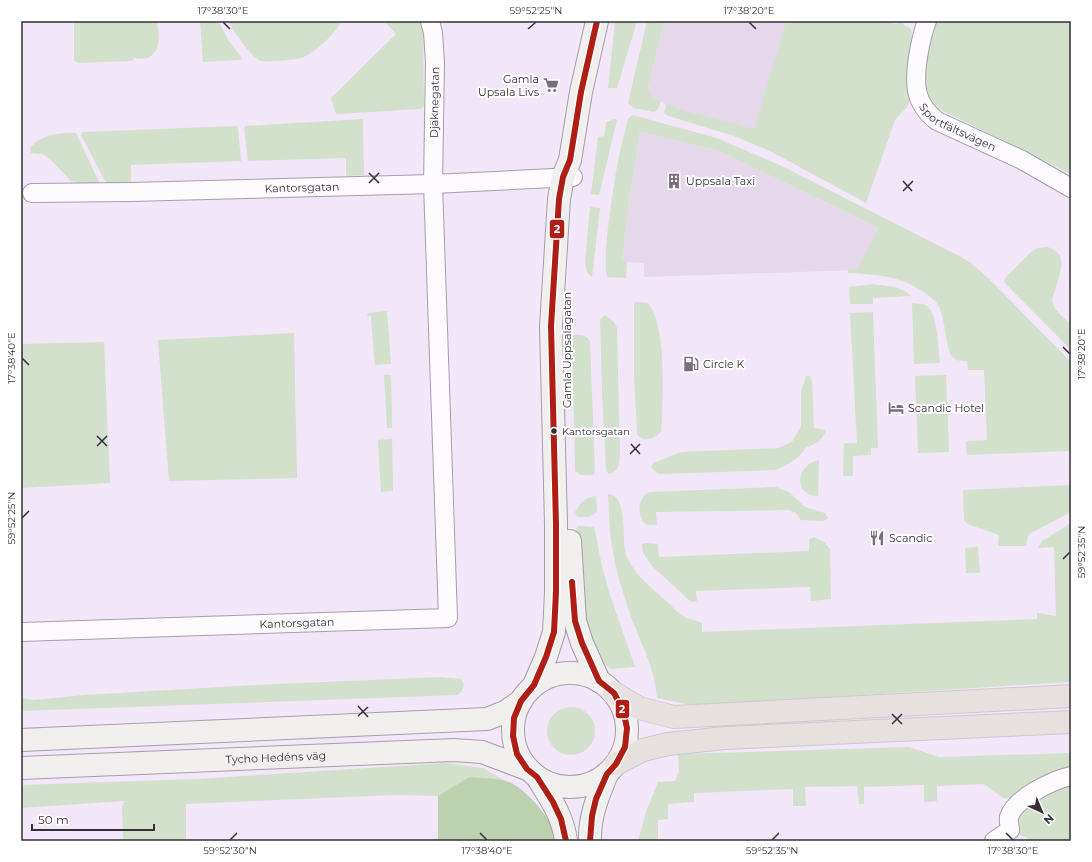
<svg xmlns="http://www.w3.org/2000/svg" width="1092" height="862" viewBox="0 0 1092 862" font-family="Montserrat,sans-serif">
	<rect width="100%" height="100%" fill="#f2e7f8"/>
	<g fill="#e5d8eb">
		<path d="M664 21H786L754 130 686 111 669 104 666 105 652 96 648 88Z"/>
		<path d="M640 132 717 150 879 228 859 270 644 277V263L622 262 629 199Z"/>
	</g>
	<g fill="#d3e0cc">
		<path d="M74 21H157C159 35 162 52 147 58 142 59 138 59 134 58L132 61 78 63 74 60Z"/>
		<path d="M200 21H218L229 41 242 58 240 60 203 62Z"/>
		<path d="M228 21H341C338 32 312 55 301 58 295 60 267 62 261 61 252 58 232 30 228 21Z"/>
		<path d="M384 21H423L424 106 421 109 337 114 335 112 331 98 396 34Z"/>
		<path d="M615 21H637L617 88H608Z"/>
		<path d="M647 21H664L648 88 652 96 661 102 658 109 654 112 634 108 628 103Z"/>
		<path d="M786 21H882L894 24 901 23 911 29 912 37 907 91 910 100 907 107 895 120 866 203 770 151 734 136 668 116 664 113 666 105 669 104 686 111 754 129Z"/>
		<path d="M935 21H1071V174L931 105 922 79 925 46Z"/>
		<path d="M632 115 717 138 749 152 782 166 965 259 972 264 988 278 1071 362V451L967 455 966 441 987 440 984 370H968L967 361C963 361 958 361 955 359 943 353 948 312 934 300 907 276 881 275 848 273V270L859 269V266L879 228 717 150 640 132 629 199 622 262H627L626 278 608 277C600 268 615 177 618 161 620 147 625 133 628 119Z"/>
		<path d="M363 119 364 175 346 176V158L248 161 244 128 245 126Z"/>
		<path d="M615 119 617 120 599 195 591 194 598 137 604 136 606 122Z"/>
		<path d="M236 126 238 127 241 161 131 165V183H106L81 135 82 132Z"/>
		<path d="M66 133H76L100 184H85L71 181 50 159 42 154 31 153 30 148C40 136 52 134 66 133Z"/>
		<path d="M590 207 600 208 592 277 590 276 587 272 585 262Z"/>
		<path d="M1047 247C1071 254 1059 273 1055 291 1054 294 1052 297 1052 300 1053 310 1065 318 1071 325V350L1004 282 1006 277 1032 251 1038 248Z"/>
		<path d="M873 284C886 286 902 286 911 296L873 298V304H850L849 287Z"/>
		<path d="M637 302 648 303C667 325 663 403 661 432 654 439 643 443 637 434L634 373V303Z"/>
		<path d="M912 303C916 304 923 303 927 306 938 315 938 347 940 361L939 363 914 364Z"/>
		<path d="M387 311 391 364 375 365 374 356 371 316H367L368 313Z"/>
		<path d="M873 312 878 448H871V455L853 456V476H843L844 443H857L850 313Z"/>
		<path d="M605 315 614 322 617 328 620 453C620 463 619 471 609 474L606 471 602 390 600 319Z"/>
		<path d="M294 333 297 478 169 481 158 340Z"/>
		<path d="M574 335C580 334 588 335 590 342L595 472 593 475H581L575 471V468L572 337Z"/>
		<path d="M104 342 110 483 21 488V344Z"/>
		<path d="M384 375H391L392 428H387Z"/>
		<path d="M946 375 949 452 918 453 915 376Z"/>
		<path d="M806 376H810L812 381 814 428 826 430C822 441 816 444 805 448 803 457 784 467 775 470L661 474 657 473 651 468 653 463 681 452 778 448 792 442 801 426V392Z"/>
		<path d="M392 439 393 491 381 492 378 440Z"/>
		<path d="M819 460 818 496C794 496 794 465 819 460Z"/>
		<path d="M1071 485V512L1031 533 1028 536 1026 546H998L999 535 970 525 964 521 963 490Z"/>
		<path d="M776 487 789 492 805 507 825 513 828 518 824 521 801 520 796 513 789 510 656 512 657 525H647C636 518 637 496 650 492Z"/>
		<path d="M608 494C629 495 621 540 626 554 633 574 651 587 666 601 672 606 678 613 685 617 690 620 696 620 702 623V632L1037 619V613L1056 616 1054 547 1038 548 1042 541 1071 523V682L706 705 686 704 657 698C655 668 640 642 630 614 624 594 616 573 613 552 609 533 609 514 608 494Z"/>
		<path d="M596 496 597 510 596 513 589 517H577L575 512C580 503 586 497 596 496Z"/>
		<path d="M579 526 593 527 595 530 601 562 609 592 635 667 610 669C578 640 578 571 576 531L577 527Z"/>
		<path d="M814 537 824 542 830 549 831 599 811 601 810 587 696 591 697 601 691 602 652 566 643 553 642 545 644 543 658 544 659 557 809 551V539Z"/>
		<path d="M978 547 980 573H966L965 548Z"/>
		<path d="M441 677 461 679 464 684 462 691 458 695 21 711V698L34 700 84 695 254 685Z"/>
		<circle cx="571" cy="731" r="24"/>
		<path d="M909 747 939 757 1071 753V774L1020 799 1003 798 984 784 937 786V801L924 802V785L864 787V804H859L857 786 805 787 806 806H793V789L694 793V802L668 804V819L658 820V841H638L646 812 658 782 675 781 679 772 678 754Z"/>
		<path d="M446 763 483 768 507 782 469 777 438 796 396 795 186 804V841H123L122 806 125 801 21 808V785L196 779Z"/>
		<path d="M1071 776V841H1033L1010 830 1012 811Z"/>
	</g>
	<path fill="#bcd2ae" d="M469 777C482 778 497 778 509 782 525 788 558 823 553 841H438V796Z"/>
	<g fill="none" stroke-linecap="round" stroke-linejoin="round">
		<defs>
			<g id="street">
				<path id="s1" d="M927 21C922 33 920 45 918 57 914 84 914 103 937 121L1022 160 1071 188"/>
				<path id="s2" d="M32 193 131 192 433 184 573 177"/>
				<path id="s3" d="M21 632 448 618 433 184 435 62 433 33 430 21"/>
				<path d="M994 841 1010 830C1010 826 1008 821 1009 817 1015 798 1053 780 1071 776"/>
			</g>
			<g id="secondary">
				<path d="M570 541 575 621 582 643 599 681"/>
				<circle cx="570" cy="730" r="57"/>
				<path d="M534 685 546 657 554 632 556 592V524L551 326 559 199 563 177 570 160 581 92 597 21"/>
				<path d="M21 740 487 719 505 712 521 701"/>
				<path id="s4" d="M21 768 454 750 482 752 527 769"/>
				<path d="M537 777C550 798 563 816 566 841"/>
				<path d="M590 841C589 817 598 796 607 774"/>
			</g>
			<g id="primary">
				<path d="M614 693 639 708 674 717 1071 696"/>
				<path d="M616 764 643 750 668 744 725 738 1071 722"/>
			</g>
		</defs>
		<use href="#street" stroke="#a59da9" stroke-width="20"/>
		<use href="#secondary" stroke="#a59da9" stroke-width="24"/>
		<use href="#primary" stroke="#cec9d1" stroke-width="24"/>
		<use href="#street" stroke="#fdfbfe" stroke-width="18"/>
		<use href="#secondary" stroke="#f1eeee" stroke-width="22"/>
		<use href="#primary" stroke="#e6e0de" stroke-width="22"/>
		<defs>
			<g id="bus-1">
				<path d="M572 582 575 621 582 643 599 681 614 693 623 710 627 728 625 747 616 764 607 774 596 799 592 816 590 841"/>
				<path d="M566 841 561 819 553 802 537 777 527 769 517 754 513 736 514 718 521 701 534 685 546 657 554 632 556 592V524L551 326 559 199 563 177 570 160 581 92 597 21"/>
			</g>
		</defs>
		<use href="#bus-1" stroke="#fff" stroke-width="9"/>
		<use href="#bus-1" stroke="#af1e14" stroke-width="6"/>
	</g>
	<path fill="none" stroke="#362f3a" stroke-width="1.5" d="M223 22 230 29M749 22 756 29M528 29 536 22M369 173 379 183M903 181 912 191M369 183 379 173M903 191 913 181M1063 347 1070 354M22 358 29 365M97 436 107 446M631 444 640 454M97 446 107 436M630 454 640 444M22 518 29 511M1063 559 1070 552M358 706 368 717M892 714 902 724M358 716 368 707M892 724 902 714M480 833 487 840M1006 833 1013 840M230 840 237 833M772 840 779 833"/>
	<defs>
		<symbol id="supermarket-bare" viewBox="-9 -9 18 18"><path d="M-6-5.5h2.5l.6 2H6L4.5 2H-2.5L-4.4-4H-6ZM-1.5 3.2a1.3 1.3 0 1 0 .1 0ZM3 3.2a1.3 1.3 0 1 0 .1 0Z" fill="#786f7c" stroke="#fff" stroke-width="2.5" paint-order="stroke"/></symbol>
		<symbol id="building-bare" viewBox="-9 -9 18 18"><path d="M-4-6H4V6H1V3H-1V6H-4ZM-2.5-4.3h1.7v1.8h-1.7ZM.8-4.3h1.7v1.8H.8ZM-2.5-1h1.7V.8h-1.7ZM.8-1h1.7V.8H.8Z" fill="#786f7c" stroke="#fff" stroke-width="2.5" paint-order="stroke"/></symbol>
		<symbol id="fuel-bare" viewBox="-9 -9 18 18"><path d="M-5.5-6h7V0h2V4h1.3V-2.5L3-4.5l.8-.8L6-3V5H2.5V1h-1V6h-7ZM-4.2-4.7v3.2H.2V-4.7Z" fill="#786f7c" stroke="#fff" stroke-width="2.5" paint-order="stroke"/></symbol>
		<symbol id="hotel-bare" viewBox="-9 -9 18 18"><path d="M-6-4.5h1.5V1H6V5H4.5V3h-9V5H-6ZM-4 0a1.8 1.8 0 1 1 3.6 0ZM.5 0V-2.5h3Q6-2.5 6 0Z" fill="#786f7c" stroke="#fff" stroke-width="2.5" paint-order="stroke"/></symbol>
		<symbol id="restaurant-bare" viewBox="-9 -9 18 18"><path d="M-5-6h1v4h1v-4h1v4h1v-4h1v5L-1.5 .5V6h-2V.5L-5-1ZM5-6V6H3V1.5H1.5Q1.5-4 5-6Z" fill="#786f7c" stroke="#fff" stroke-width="2.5" paint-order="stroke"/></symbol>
	</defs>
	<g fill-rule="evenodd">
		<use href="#supermarket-bare" x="540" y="74" width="22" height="22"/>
		<use href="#building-bare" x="663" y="170" width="22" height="22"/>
		<use href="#fuel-bare" x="680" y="353" width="22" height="22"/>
		<use href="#hotel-bare" x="885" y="397" width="22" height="22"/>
		<use href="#restaurant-bare" x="866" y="527" width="22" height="22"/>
	</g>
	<circle fill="#362f3a" stroke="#fff" stroke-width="1.5" cx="554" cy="431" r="3.5"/>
	<g text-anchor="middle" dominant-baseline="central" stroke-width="4" stroke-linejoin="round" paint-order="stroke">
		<g font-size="10" fill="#362f3a" stroke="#fff" text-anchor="start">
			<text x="562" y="431">Kantorsgatan</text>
		</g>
		<g font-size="11" fill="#362f3a" stroke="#fff" text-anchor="start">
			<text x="539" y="79" text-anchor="end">Gamla<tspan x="539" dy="13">Upsala Livs</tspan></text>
			<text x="686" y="181">Uppsala Taxi</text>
			<text x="703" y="364">Circle K</text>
			<text x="908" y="408">Scandic Hotel</text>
			<text x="889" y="538">Scandic</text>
		</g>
		<g font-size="11" fill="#362f3a" stroke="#fff">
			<text stroke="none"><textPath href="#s3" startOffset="943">Djäknegatan</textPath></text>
			<text stroke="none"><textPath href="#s1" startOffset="129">Sportfältsvägen</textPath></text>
			<text stroke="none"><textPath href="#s2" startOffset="270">Kantorsgatan</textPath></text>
			<text transform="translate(567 350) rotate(-90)">Gamla Uppsalagatan</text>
			<text stroke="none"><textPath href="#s3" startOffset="276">Kantorsgatan</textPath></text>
			<text stroke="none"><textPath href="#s4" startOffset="255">Tycho Hedéns väg</textPath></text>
		</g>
	</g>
	<g stroke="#fff" stroke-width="1.5">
		<rect x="549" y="219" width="16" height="20" rx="4" fill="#af1e14"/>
		<rect x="615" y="699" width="15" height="20" rx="4" fill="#af1e14"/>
	</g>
	<g font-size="11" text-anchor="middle" font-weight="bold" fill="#fff">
		<text x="557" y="233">2</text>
		<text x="622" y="713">2</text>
	</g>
	<rect width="1092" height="862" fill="none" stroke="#ffffff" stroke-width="44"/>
	<g transform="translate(1042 812) rotate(136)" stroke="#ffffff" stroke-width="3" paint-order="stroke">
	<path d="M0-3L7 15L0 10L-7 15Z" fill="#362f3a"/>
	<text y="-6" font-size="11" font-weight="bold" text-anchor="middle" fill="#362f3a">N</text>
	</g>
	<path d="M32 824v6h122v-6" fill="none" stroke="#362f3a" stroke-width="2"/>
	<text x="38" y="824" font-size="12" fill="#362f3a" stroke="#ffffff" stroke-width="3" paint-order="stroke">50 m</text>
	<rect x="22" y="22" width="1048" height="818" fill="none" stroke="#362f3a" stroke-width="1.5"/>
	<g font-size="10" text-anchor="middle" fill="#362f3a">
		<text x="223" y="14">17°38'30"E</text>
		<text x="536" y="14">59°52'25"N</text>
		<text x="749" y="14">17°38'20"E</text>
		<text transform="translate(1081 354) rotate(-90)" y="4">17°38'20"E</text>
		<text transform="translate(11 358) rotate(-90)" y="4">17°38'40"E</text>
		<text transform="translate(11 518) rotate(-90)" y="4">59°52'25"N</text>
		<text transform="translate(1081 552) rotate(-90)" y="4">59°52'35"N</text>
		<text x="230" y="854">59°52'30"N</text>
		<text x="487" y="854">17°38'40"E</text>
		<text x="772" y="854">59°52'35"N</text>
		<text x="1013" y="854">17°38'30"E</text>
	</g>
</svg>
